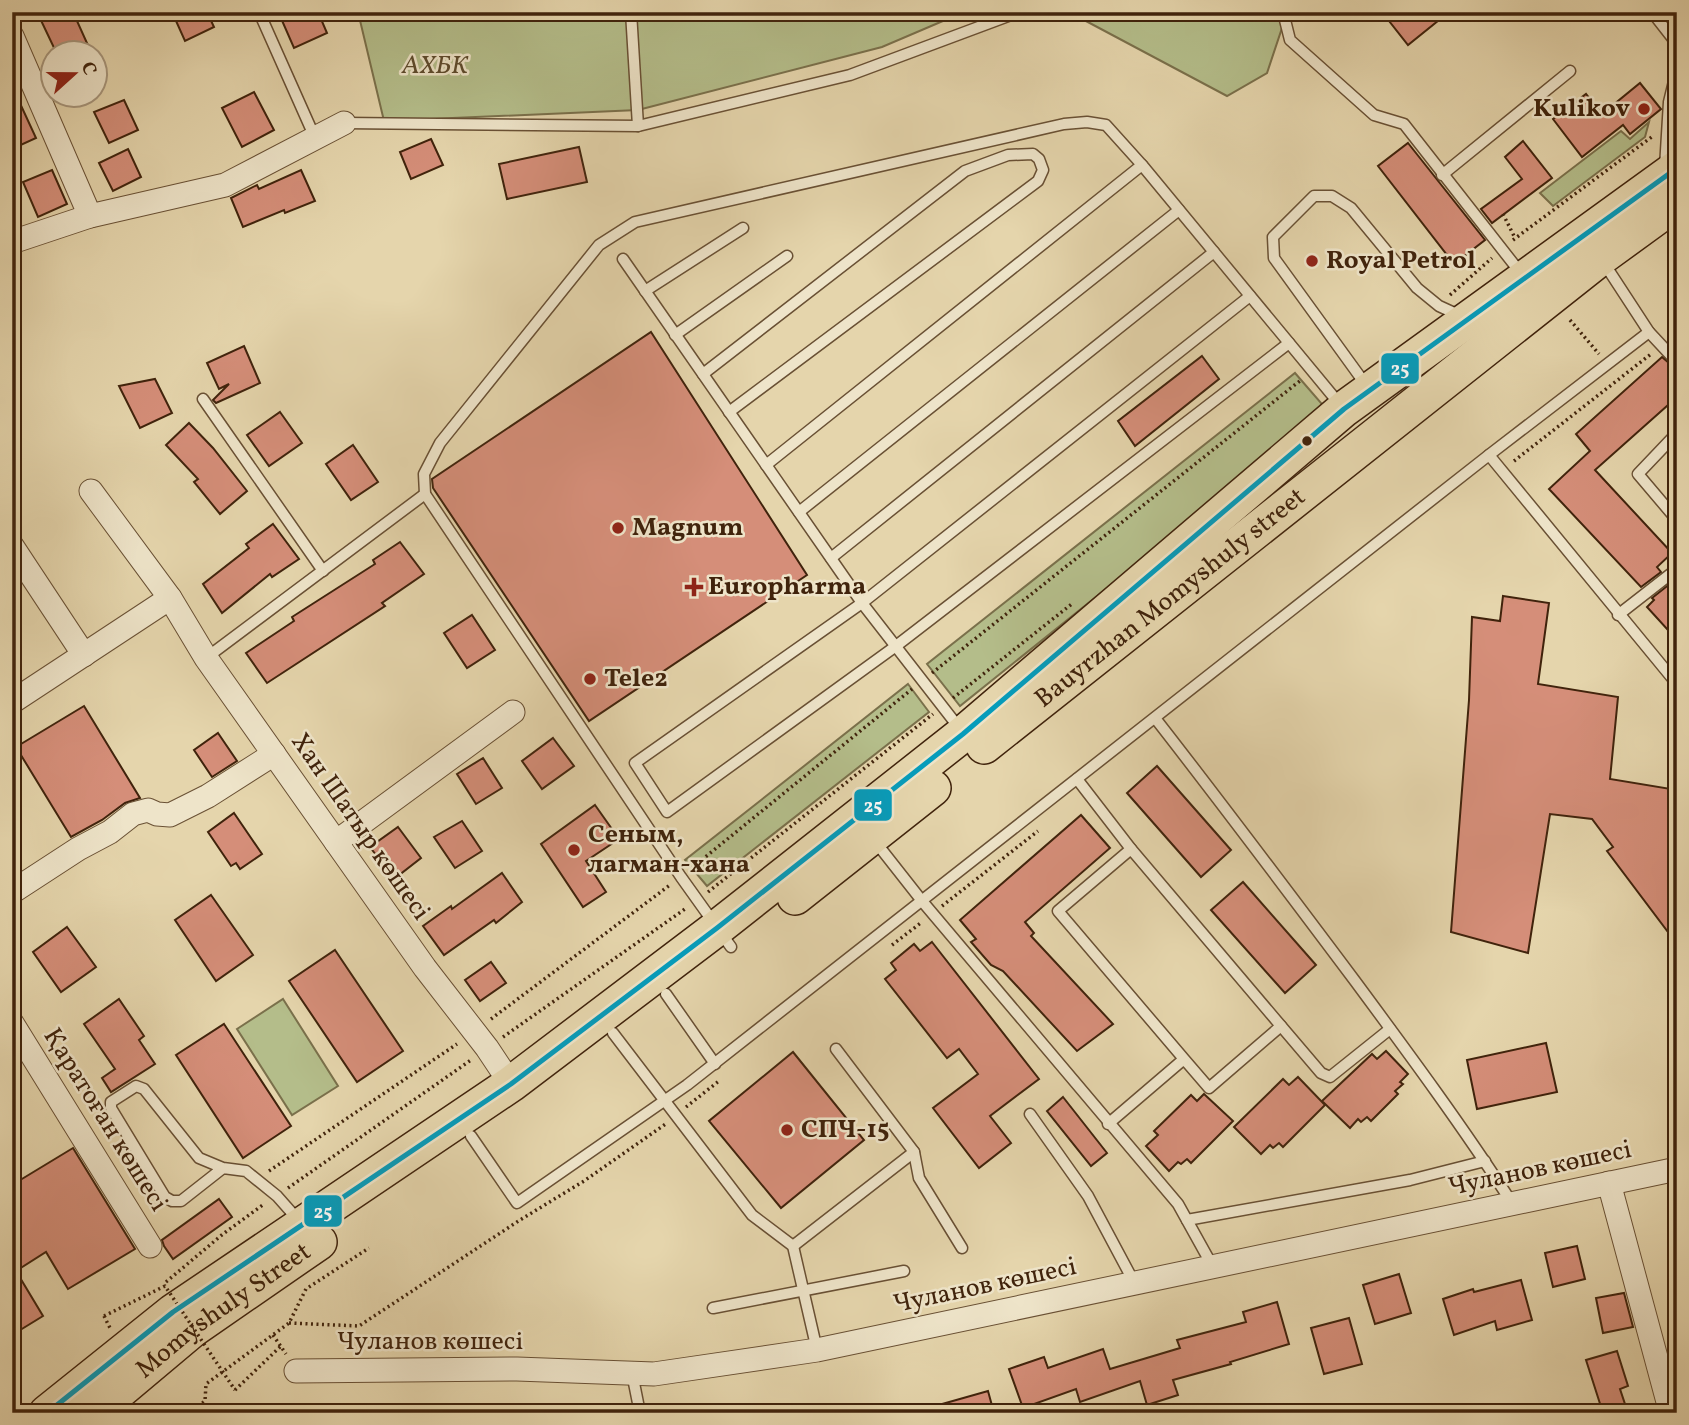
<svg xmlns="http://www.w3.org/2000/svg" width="1689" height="1425" viewBox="0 0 1689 1425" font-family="Vollkorn,serif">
	<rect width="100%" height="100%" fill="#e5d5ac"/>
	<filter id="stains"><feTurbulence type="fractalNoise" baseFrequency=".00286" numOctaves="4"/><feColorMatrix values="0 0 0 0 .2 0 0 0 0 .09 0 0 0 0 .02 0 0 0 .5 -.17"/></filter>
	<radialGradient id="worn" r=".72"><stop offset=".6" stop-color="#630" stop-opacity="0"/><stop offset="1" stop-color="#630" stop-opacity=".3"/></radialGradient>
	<g fill="#b4bd8a" stroke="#7a704b" stroke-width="2">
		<path d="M358 12H964L882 47 638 110 384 121Z"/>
		<path d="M1069 12 1287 13 1267 73 1227 96Z"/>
		<path d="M1649 122 1645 137 1553 206 1540 193 1621 131 1630 139Z"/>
		<path d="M1295 373 1328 411 960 706 927 664Z"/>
		<path d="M908 684 929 712 707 886 685 860Z"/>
		<path d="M283 999 338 1086 292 1115 237 1029Z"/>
	</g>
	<g fill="#d58e79" stroke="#40230c" stroke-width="2">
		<path d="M37 12H73L91 52H56Z"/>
		<path d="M172 12H207L214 27 185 41Z"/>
		<path d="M288 12H318L327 33 294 48 280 16Z"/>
		<path d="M1382 12H1449L1408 45Z"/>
		<path d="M1640 83 1661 109 1630 134 1623 125 1582 157 1553 119 1586 94 1602 114Z"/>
		<path d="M12 86 36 138 12 149Z"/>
		<path d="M254 92 274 130 242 147 222 108Z"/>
		<path d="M124 100 138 130 109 143 94 112Z"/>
		<path d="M431 139 443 165 411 179 400 152Z"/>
		<path d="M1523 141 1552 178 1492 223 1481 209 1522 179 1505 157Z"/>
		<path d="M1408 143 1485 240 1454 264 1378 166Z"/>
		<path d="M579 147 587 182 507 199 499 164Z"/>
		<path d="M128 149 141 177 113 191 99 163Z"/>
		<path d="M52 170 67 204 38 217 23 182Z"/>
		<path d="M301 170 315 201 285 213 284 210 243 227 231 198 257 185 259 189Z"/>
		<path d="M651 332 807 575 589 721 433 488 432 479Z"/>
		<path d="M244 346 260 383 216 403 213 400 229 384 219 389 207 363Z"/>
		<path d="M1202 356 1219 379 1135 446 1118 421Z"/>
		<path d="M1662 357 1677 370V397L1595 470 1672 553 1657 567 1661 572 1641 587 1549 489 1590 451 1576 434Z"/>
		<path d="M155 379 172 413 140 428 119 386Z"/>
		<path d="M280 412 302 443 269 466 247 435Z"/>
		<path d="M189 423 213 448 247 491 220 514 194 482 198 479 166 445Z"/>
		<path d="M353 445 378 482 351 500 326 464Z"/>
		<path d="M273 524 299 559 272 577 270 574 222 613 203 584 249 548 246 544Z"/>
		<path d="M400 542 424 574 382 603 385 606 267 683 246 653 294 621 292 617 375 564 373 560Z"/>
		<path d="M1671 583 1677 589V640L1647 607 1654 600 1652 598Z"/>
		<path d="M1503 596 1549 603 1538 684 1618 697 1610 779 1677 790V944L1607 851 1613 847 1592 819 1550 814 1528 953 1451 932 1469 700 1472 617 1500 621Z"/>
		<path d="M472 615 495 650 467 668 444 633Z"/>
		<path d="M84 706 140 798 125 803 102 820 71 837 16 747Z"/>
		<path d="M218 733 237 761 212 777 194 750Z"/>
		<path d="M553 738 574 766 542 789 522 761Z"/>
		<path d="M483 758 502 788 476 804 457 774Z"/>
		<path d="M1157 766 1231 850 1201 877 1127 793Z"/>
		<path d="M595 805 619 839 586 861 606 892 583 907 541 844Z"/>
		<path d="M234 813 262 854 240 869 236 863 231 866 208 832Z"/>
		<path d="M1081 815 1110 848 1025 922 1034 933 1031 936 1113 1024 1077 1051 1003 971 991 965 971 942 976 939 960 920Z"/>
		<path d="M462 821 482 851 455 868 434 837Z"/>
		<path d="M398 827 421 858 394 879 370 847Z"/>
		<path d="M502 873 522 902 496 923 494 920 444 955 423 926 451 906 452 909Z"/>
		<path d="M1243 882 1316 965 1285 993 1211 910Z"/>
		<path d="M211 895 253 955 216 981 175 920Z"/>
		<path d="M67 927 96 967 61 992 33 952Z"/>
		<path d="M932 942 1039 1079 990 1116 1011 1143 979 1168 933 1108 978 1074 959 1049 947 1058 885 979 896 970 891 963 914 944 920 951Z"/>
		<path d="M335 950 403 1051 357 1082 289 981Z"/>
		<path d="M491 962 506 983 480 1001 465 980Z"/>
		<path d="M119 999 144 1036 139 1040 155 1064 111 1092 102 1078 115 1069 84 1024Z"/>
		<path d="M224 1024 291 1126 243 1158 176 1055Z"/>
		<path d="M1546 1043 1557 1092 1477 1109 1467 1060Z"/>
		<path d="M1386 1051 1408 1074 1400 1082 1403 1084 1395 1091 1398 1094 1371 1121 1367 1117 1361 1122 1358 1119 1350 1128 1322 1101 1372 1054 1377 1059Z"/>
		<path d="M793 1052 864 1140 781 1208 709 1121Z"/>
		<path d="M1298 1077 1325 1105 1283 1147 1279 1143 1273 1148 1270 1145 1261 1154 1234 1127 1283 1079 1289 1085Z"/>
		<path d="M1204 1094 1233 1121 1191 1163 1187 1159 1181 1164 1178 1162 1169 1171 1146 1146 1158 1135 1154 1131 1191 1095 1197 1101Z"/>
		<path d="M1063 1097 1107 1153 1091 1166 1047 1111Z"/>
		<path d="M73 1148 135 1249 68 1289 46 1252 16 1271 43 1316 12 1335V1185Z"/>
		<path d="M219 1199 232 1217 173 1259 164 1246 162 1240Z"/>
		<path d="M1577 1246 1585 1279 1553 1287 1545 1253Z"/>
		<path d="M1399 1274 1411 1313 1375 1324 1363 1285Z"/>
		<path d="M1521 1280 1532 1320 1497 1330 1495 1321 1454 1335 1443 1299 1473 1289 1474 1292Z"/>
		<path d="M1624 1293 1633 1327 1603 1333 1596 1298Z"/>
		<path d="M1277 1302 1289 1344 1230 1362 1231 1364 1173 1380 1178 1395 1147 1405 1140 1381 1080 1402 1076 1389 1023 1408 1009 1369 1044 1357 1048 1368 1103 1349 1110 1369 1180 1348 1177 1340 1246 1322 1243 1312Z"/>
		<path d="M1349 1318 1362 1364 1324 1374 1311 1328Z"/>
		<path d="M1617 1351 1628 1386 1620 1389 1628 1413H1603L1586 1360Z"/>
		<path d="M988 1391 994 1413H929L928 1408Z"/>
	</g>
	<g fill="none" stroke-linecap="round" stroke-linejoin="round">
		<defs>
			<g id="lane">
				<path d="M259 12 316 140"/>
				<path d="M631 12 638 126"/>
				<path d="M1283 12 1290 40 1374 115 1404 124 1523 276"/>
				<path d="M1652 12 1677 44"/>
				<path d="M344 123 638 126 850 75 1019 12"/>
				<path d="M1665 167 1669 102 1677 69"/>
				<path d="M1442 175 1570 71"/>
				<path d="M623 259 862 603 960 729"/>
				<path d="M1602 260 1649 332 1677 362"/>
				<path d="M645 291 743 228"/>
				<path d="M1250 296 862 603 635 763 667 812 896 646 1289 343"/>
				<path d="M675 335 787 256"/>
				<path d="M703 374 965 171 1008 155 1033 154 1039 159 1043 170 1038 181 729 412"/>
				<path d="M1366 385 1274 258 1273 237 1314 196H1332L1351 208 1417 288 1439 306 1463 317"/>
				<path d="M203 399 323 571"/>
				<path d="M1677 433 1638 474 1677 520"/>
				<path d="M1489 455 1677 684"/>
				<path d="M766 465 1142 165"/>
				<path d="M799 512 1179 210"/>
				<path d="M831 558 1214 252"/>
				<path d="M1618 615 1677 569"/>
				<path d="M206 658 425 494"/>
				<path d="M1155 718C1223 805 1289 893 1355 981 1409 1054 1463 1127 1512 1203"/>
				<path d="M1077 779 1131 849"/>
				<path d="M874 840 922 901 1178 1204 1213 1267"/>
				<path d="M731 947 681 877 425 494 424 474 440 443 599 245 635 222 1064 124 1087 122 1106 125 1142 165 1342 407"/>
				<path d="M666 994 715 1064"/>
				<path d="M1281 1026 1321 1073 1330 1077 1390 1029"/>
				<path d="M613 1033 752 1215 793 1246 817 1350"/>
				<path d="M836 1049 914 1152 919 1178 962 1248"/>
				<path d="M1030 1114 1088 1196 1135 1284"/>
				<path d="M1108 1124 1184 1059 1058 911 1131 849 1281 1026 1209 1088 1184 1059"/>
				<path d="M471 1136 517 1203 687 1085 1489 455 1649 332"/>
				<path d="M223 1168 181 1201H172L165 1197 111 1108V1102L136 1086 144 1089 199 1158 223 1168 246 1171 277 1196 300 1222"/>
				<path d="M1187 1220 1410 1180 1485 1161"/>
				<path d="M793 1246 914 1152"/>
				<path d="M713 1308 904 1271"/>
				<path d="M632 1373 640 1413"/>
			</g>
			<g id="street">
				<path d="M12 36 90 216"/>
				<path d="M12 242 90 216 225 185 344 123"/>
				<path d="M91 491 170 598 206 658 425 968 487 1048 511 1084"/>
				<path d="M12 546 84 655"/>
				<path d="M12 702 170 598"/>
				<path d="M336 842 513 712"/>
				<path d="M12 892 78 849 110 832 133 814 148 810 157 814 170 815 208 796 274 754"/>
				<path d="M12 1023 150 1246"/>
				<path d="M1609 1183 1671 1413"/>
				<path d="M296 1371 517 1369 654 1374 817 1350 1677 1169"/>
			</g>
			<g id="primary">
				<path id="s1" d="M984 746 1600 258 1677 202"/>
				<path d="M795 897 933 788"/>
				<path d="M47 1413 173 1312 511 1084 717 928 963 734 1344 409 1677 168"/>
				<path id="s2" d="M93 1413 193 1329 319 1242"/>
			</g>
		</defs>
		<use href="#lane" stroke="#695034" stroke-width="13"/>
		<use href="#street" stroke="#695034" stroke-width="25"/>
		<use href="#primary" stroke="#40230c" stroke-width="38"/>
		<g stroke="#40230c" stroke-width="3.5" stroke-dasharray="2 3.5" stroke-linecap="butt">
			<path d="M1503 214 1515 238"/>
			<path d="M1513 240 1653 136"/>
			<path d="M1450 295 1492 258"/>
			<path d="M1570 320 1599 354"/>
			<path d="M1669 332 1677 324"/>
			<path d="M1514 461 1651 354"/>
			<path d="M932 673 1301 380"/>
			<path d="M953 698 1073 603"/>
			<path d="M693 867 912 689"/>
			<path d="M708 892 933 714"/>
			<path d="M942 906 1038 831"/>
			<path d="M892 945 922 922"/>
			<path d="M491 1019 670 885"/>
			<path d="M503 1037 685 909"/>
			<path d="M686 1107 719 1081"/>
			<path d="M269 1171 457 1044"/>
			<path d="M288 1188 471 1060"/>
			<path d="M166 1282 223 1234 264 1204"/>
			<path d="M104 1316 111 1330"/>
			<path d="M289 1323 359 1326 520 1220 584 1181 667 1123"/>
			<path d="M273 1335 286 1354"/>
			<path d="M235 1390 281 1346"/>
			<path d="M13 1413 22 1405"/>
			<path d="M189 1413 205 1401 206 1384 289 1323 306 1289 369 1248"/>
		</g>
		<use href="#lane" stroke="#eee4c9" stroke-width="10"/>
		<use href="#street" stroke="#eee4c9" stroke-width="23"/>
		<use href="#primary" stroke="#e5d5ac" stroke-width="35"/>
		<path stroke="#40230c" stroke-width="3.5" stroke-dasharray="2 3.5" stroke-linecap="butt" d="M104 1316 165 1286 235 1390"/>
		<defs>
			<path id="bus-1" d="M47 1413 173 1312 511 1084 717 928 963 734 1344 409 1677 168"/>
		</defs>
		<use href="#bus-1" stroke="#eee4c9" stroke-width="10"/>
		<use href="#bus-1" stroke="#069cbb" stroke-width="5"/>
	</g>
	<g fill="#8f2418" stroke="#eee4c9" stroke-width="2.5">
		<circle cx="1644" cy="109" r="7"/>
		<circle cx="1312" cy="261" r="7"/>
		<circle cx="618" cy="528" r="7"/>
		<path d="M690.5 576.5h7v7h7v7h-7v7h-7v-7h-7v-7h7z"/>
		<circle cx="590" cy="679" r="7"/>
		<circle cx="574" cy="850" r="7"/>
		<circle cx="787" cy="1130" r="7"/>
	</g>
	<circle fill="#40230c" stroke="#eee4c9" stroke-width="2.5" cx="1307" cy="441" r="6"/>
	<g text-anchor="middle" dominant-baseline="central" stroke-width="5" stroke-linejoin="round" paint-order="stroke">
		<g font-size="26" font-style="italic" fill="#5d4a2c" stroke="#eee4c9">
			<text x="435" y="66">АХБК</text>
		</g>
		<g font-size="26" font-weight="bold" fill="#40230c" stroke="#eee4c9" text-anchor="start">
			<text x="1630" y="109" text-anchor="end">Kulikov</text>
			<text x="1326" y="261">Royal Petrol</text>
			<text x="632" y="528">Magnum</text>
			<text x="708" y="587">Europharma</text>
			<text x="604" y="679">Tele2</text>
			<text x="588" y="835">Сеным,<tspan x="588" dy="30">лагман-хана</tspan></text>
			<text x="801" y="1130">СПЧ-15</text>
		</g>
		<g font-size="26" fill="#40230c" stroke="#eee4c9">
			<text stroke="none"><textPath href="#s1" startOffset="238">Bauyrzhan Momyshuly street</textPath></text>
			<text transform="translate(360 827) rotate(55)">Хан Шатыр көшесі</text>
			<text transform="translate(105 1120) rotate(58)">Қаратоған көшесі</text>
			<text transform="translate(1540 1169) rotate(-12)">Чуланов көшесі</text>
			<text transform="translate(985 1286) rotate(-12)">Чуланов көшесі</text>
			<text stroke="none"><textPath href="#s2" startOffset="166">Momyshuly Street</textPath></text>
			<text x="430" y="1342">Чуланов көшесі</text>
		</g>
	</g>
	<g stroke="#eee4c9" stroke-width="2.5">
		<rect x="1380" y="352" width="40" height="33" rx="7" fill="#069cbb"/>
		<rect x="853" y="788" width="40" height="34" rx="7" fill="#069cbb"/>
		<rect x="303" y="1194" width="40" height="34" rx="7" fill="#069cbb"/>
	</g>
	<g font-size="19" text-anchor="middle" font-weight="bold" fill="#fff">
		<text x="1400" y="375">25</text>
		<text x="873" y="812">25</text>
		<text x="323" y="1218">25</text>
	</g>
	<rect width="1689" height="1425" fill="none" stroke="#e5d5ac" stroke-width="42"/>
	<rect x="14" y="14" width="1661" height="1397" fill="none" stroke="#40230c" stroke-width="3.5"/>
	<rect x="21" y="21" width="1647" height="1383" fill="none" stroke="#40230c" stroke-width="2"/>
	<g transform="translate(74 74) rotate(69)"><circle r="33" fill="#eee4c9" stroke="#a8977d" stroke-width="2"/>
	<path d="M0-5L12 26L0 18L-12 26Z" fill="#8f2418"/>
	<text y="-10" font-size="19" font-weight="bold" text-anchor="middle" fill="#40230c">С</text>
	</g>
	<rect width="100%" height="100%" filter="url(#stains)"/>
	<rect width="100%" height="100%" fill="url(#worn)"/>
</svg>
